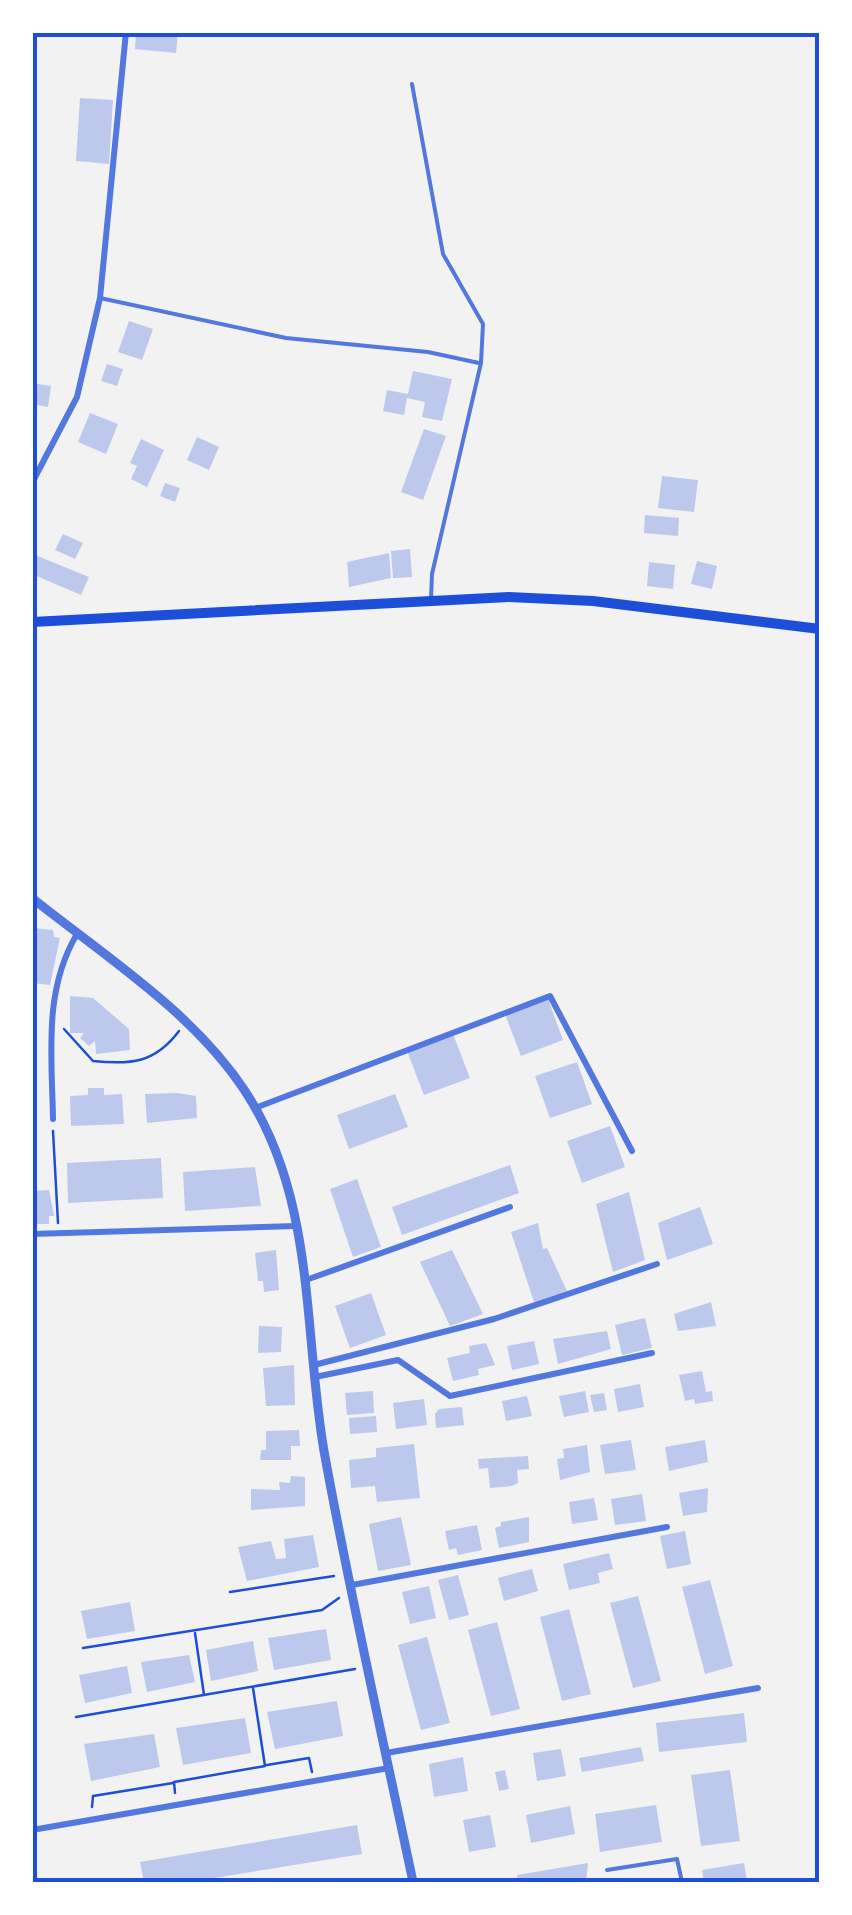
<svg xmlns="http://www.w3.org/2000/svg" width="852" height="1915" viewBox="0 0 852 1915" font-family="Ubuntu,sans-serif">
	<rect width="100%" height="100%" fill="#f2f2f2"/>
	<g fill="#bdc9ec">
		<path d="M136 32H178L176 53 135 49Z"/>
		<path d="M80 98 113 100 109 164 76 161Z"/>
		<path d="M129 321 153 329 142 360 118 352Z"/>
		<path d="M107 364 123 369 117 386 101 381Z"/>
		<path d="M413 371 452 379 442 421 422 417 425 402 407 398 404 415 383 411 387 390 408 394Z"/>
		<path d="M32 383 51 386 48 407 32 404Z"/>
		<path d="M90 413 118 424 106 454 78 442Z"/>
		<path d="M424 429 446 436 423 500 401 492Z"/>
		<path d="M197 437 219 447 209 470 187 460Z"/>
		<path d="M141 439 164 450 147 487 131 479 137 466 130 463Z"/>
		<path d="M662 476 698 480 694 512 658 508Z"/>
		<path d="M165 483 180 488 175 502 160 496Z"/>
		<path d="M645 515 679 518 678 536 644 533Z"/>
		<path d="M63 534 83 543 75 559 55 550Z"/>
		<path d="M410 549 412 577 393 578 391 551Z"/>
		<path d="M389 553 391 578 349 587 347 562Z"/>
		<path d="M35 555 89 577 81 595 32 574Z"/>
		<path d="M697 561 717 566 712 589 691 584Z"/>
		<path d="M649 562 675 565 673 589 647 586Z"/>
		<path d="M32 928 53 930 54 937 60 938 50 985 32 983Z"/>
		<path d="M70 996 93 998 129 1029 130 1050 96 1054 95 1041 89 1046 80 1038 84 1033H70Z"/>
		<path d="M548 999 563 1040 521 1056 505 1014Z"/>
		<path d="M453 1034 470 1078 424 1095 407 1051Z"/>
		<path d="M577 1062 592 1104 550 1118 535 1076Z"/>
		<path d="M88 1088H104V1095L122 1094 124 1124 71 1126 70 1096 88 1095Z"/>
		<path d="M177 1093 196 1096 197 1118 147 1123 145 1094Z"/>
		<path d="M395 1094 408 1127 349 1149 337 1115Z"/>
		<path d="M610 1126 625 1167 582 1183 567 1141Z"/>
		<path d="M161 1158 163 1198 68 1203 67 1163Z"/>
		<path d="M510 1165 519 1193 402 1235 392 1207Z"/>
		<path d="M255 1167 261 1206 185 1211 183 1172Z"/>
		<path d="M357 1179 381 1247 353 1257 330 1189Z"/>
		<path d="M49 1190 54 1216H49V1224H32V1191Z"/>
		<path d="M629 1192 645 1260 613 1272 596 1204Z"/>
		<path d="M700 1207 713 1244 667 1260 658 1223Z"/>
		<path d="M538 1223 543 1249 547 1248 567 1291 534 1302 511 1232Z"/>
		<path d="M276 1250 279 1290 264 1292 263 1281H258L255 1253Z"/>
		<path d="M452 1250 483 1314 450 1326 420 1262Z"/>
		<path d="M371 1293 386 1335 350 1348 335 1306Z"/>
		<path d="M711 1302 716 1326 678 1331 674 1314Z"/>
		<path d="M645 1318 652 1348 622 1355 615 1325Z"/>
		<path d="M259 1326 282 1327 281 1352 258 1353Z"/>
		<path d="M607 1331 611 1349 558 1364 553 1339Z"/>
		<path d="M534 1341 539 1364 512 1370 507 1346Z"/>
		<path d="M486 1343 495 1365 478 1369 479 1375 453 1381 447 1358 470 1353 469 1346Z"/>
		<path d="M294 1365 295 1405 266 1406 263 1368Z"/>
		<path d="M702 1371 706 1392 712 1391 713 1401 695 1404 694 1399 685 1401 679 1375Z"/>
		<path d="M640 1384 644 1407 618 1412 614 1389Z"/>
		<path d="M373 1391 374 1413 347 1415 345 1393Z"/>
		<path d="M585 1391 589 1412 564 1417 559 1396Z"/>
		<path d="M604 1393 607 1410 594 1412 590 1395Z"/>
		<path d="M527 1396 532 1416 506 1421 502 1401Z"/>
		<path d="M424 1399 427 1425 396 1429 393 1403Z"/>
		<path d="M462 1407 464 1425 436 1428 435 1414 439 1409Z"/>
		<path d="M376 1416 377 1432 350 1434 349 1418Z"/>
		<path d="M299 1430 300 1446H291V1460H260L261 1450H266V1431Z"/>
		<path d="M631 1440 636 1470 605 1474 600 1445Z"/>
		<path d="M705 1440 708 1462 669 1471 665 1447Z"/>
		<path d="M414 1444 420 1498 377 1502 375 1486 351 1488 349 1460 376 1457V1448Z"/>
		<path d="M587 1445 590 1472 560 1480 557 1459 564 1458 563 1449Z"/>
		<path d="M528 1456 529 1469 517 1470 518 1483 512 1486 490 1488 488 1468 479 1469 478 1459Z"/>
		<path d="M291 1476 305 1477V1506L251 1510V1489L280 1490 279 1482 290 1483Z"/>
		<path d="M708 1488 707 1512 683 1516 679 1493Z"/>
		<path d="M642 1494 646 1521 615 1525 611 1499Z"/>
		<path d="M594 1498 598 1520 572 1524 569 1502Z"/>
		<path d="M401 1517 411 1565 378 1571 369 1524Z"/>
		<path d="M529 1517V1542L499 1548 495 1528 501 1526V1522Z"/>
		<path d="M477 1525 482 1550 458 1555 456 1548 449 1550 445 1531Z"/>
		<path d="M685 1531 691 1564 667 1569 660 1536Z"/>
		<path d="M313 1535 319 1567 247 1581 238 1547 271 1541 276 1559 286 1558 284 1539Z"/>
		<path d="M609 1553 613 1569 598 1573 600 1583 569 1590 563 1564Z"/>
		<path d="M532 1569 538 1591 504 1601 498 1578Z"/>
		<path d="M458 1575 469 1615 449 1620 438 1580Z"/>
		<path d="M710 1580 733 1666 705 1674 682 1587Z"/>
		<path d="M429 1586 436 1618 410 1624 402 1592Z"/>
		<path d="M638 1596 661 1681 633 1688 610 1603Z"/>
		<path d="M130 1602 135 1631 87 1639 81 1611Z"/>
		<path d="M569 1609 591 1694 562 1701 540 1617Z"/>
		<path d="M497 1622 520 1709 491 1716 468 1630Z"/>
		<path d="M326 1629 331 1660 274 1670 268 1638Z"/>
		<path d="M427 1637 450 1723 421 1730 398 1645Z"/>
		<path d="M253 1641 258 1671 211 1681 206 1650Z"/>
		<path d="M189 1655 195 1682 147 1692 141 1662Z"/>
		<path d="M127 1666 132 1693 85 1703 79 1675Z"/>
		<path d="M337 1701 343 1736 275 1749 267 1712Z"/>
		<path d="M744 1713 747 1742 659 1752 656 1723Z"/>
		<path d="M245 1718 251 1753 183 1765 176 1728Z"/>
		<path d="M154 1734 160 1767 91 1781 84 1744Z"/>
		<path d="M641 1747 644 1761 582 1772 579 1758Z"/>
		<path d="M561 1749 566 1776 537 1781 533 1753Z"/>
		<path d="M463 1757 468 1791 434 1797 429 1764Z"/>
		<path d="M505 1770 509 1789 499 1791 495 1772Z"/>
		<path d="M730 1770 740 1841 701 1846 691 1775Z"/>
		<path d="M656 1805 662 1842 600 1852 595 1814Z"/>
		<path d="M570 1806 575 1834 531 1843 526 1815Z"/>
		<path d="M490 1815 496 1847 469 1852 463 1820Z"/>
		<path d="M357 1825 362 1854 190 1882H144L140 1862Z"/>
		<path d="M588 1863 586 1882H518L517 1875Z"/>
		<path d="M744 1863 747 1882H704L702 1870Z"/>
	</g>
	<g fill="none" stroke-linecap="round" stroke-linejoin="round">
		<g stroke="#1d4ed8" stroke-width="2.5">
			<path d="M64 1029 93 1061C131 1065 155 1063 179 1031"/>
			<path d="M53 1131 58 1223"/>
			<path d="M230 1592 334 1576"/>
			<path d="M195 1633 204 1695"/>
			<path d="M83 1648 322 1610 339 1598"/>
			<path d="M76 1717 355 1669"/>
			<path d="M267 1765 309 1758 312 1772"/>
			<path d="M175 1793 174 1782 265 1766 253 1688"/>
			<path d="M92 1807 93 1796 173 1783"/>
		</g>
		<g stroke="#5277de" stroke-width="4">
			<path d="M412 84 443 254 483 324 481 363 432 574 431 600"/>
			<path d="M100 298 286 338 428 352 479 363"/>
			<path d="M607 1870 677 1859 682 1882"/>
		</g>
		<g stroke="#5277de" stroke-width="6">
			<path d="M32 483 77 397 100 298 126 32"/>
			<path d="M255 1108 550 996 632 1151"/>
			<path d="M53 1119C52 1056 43 991 77 934"/>
			<path d="M32 1234 296 1226"/>
			<path d="M306 1280 510 1207"/>
			<path d="M314 1365 494 1319 657 1264"/>
			<path d="M315 1377 398 1360 450 1396 652 1353"/>
			<path d="M352 1585 667 1527"/>
			<path d="M386 1753 758 1688"/>
			<path d="M32 1830 389 1768"/>
		</g>
		<path stroke="#5277de" stroke-width="9" d="M32 898C106 957 193 1012 245 1091 316 1199 303 1329 324 1451 350 1595 383 1739 413 1882"/>
		<path stroke="#1d4ed8" stroke-width="10" d="M32 622 509 597 593 601 820 629"/>
	</g>
	<rect width="852" height="1915" fill="none" stroke="#ffffff" stroke-width="70"/>
	<rect x="35" y="35" width="782" height="1845" fill="none" stroke="#1d4ed8" stroke-width="4"/>
</svg>
